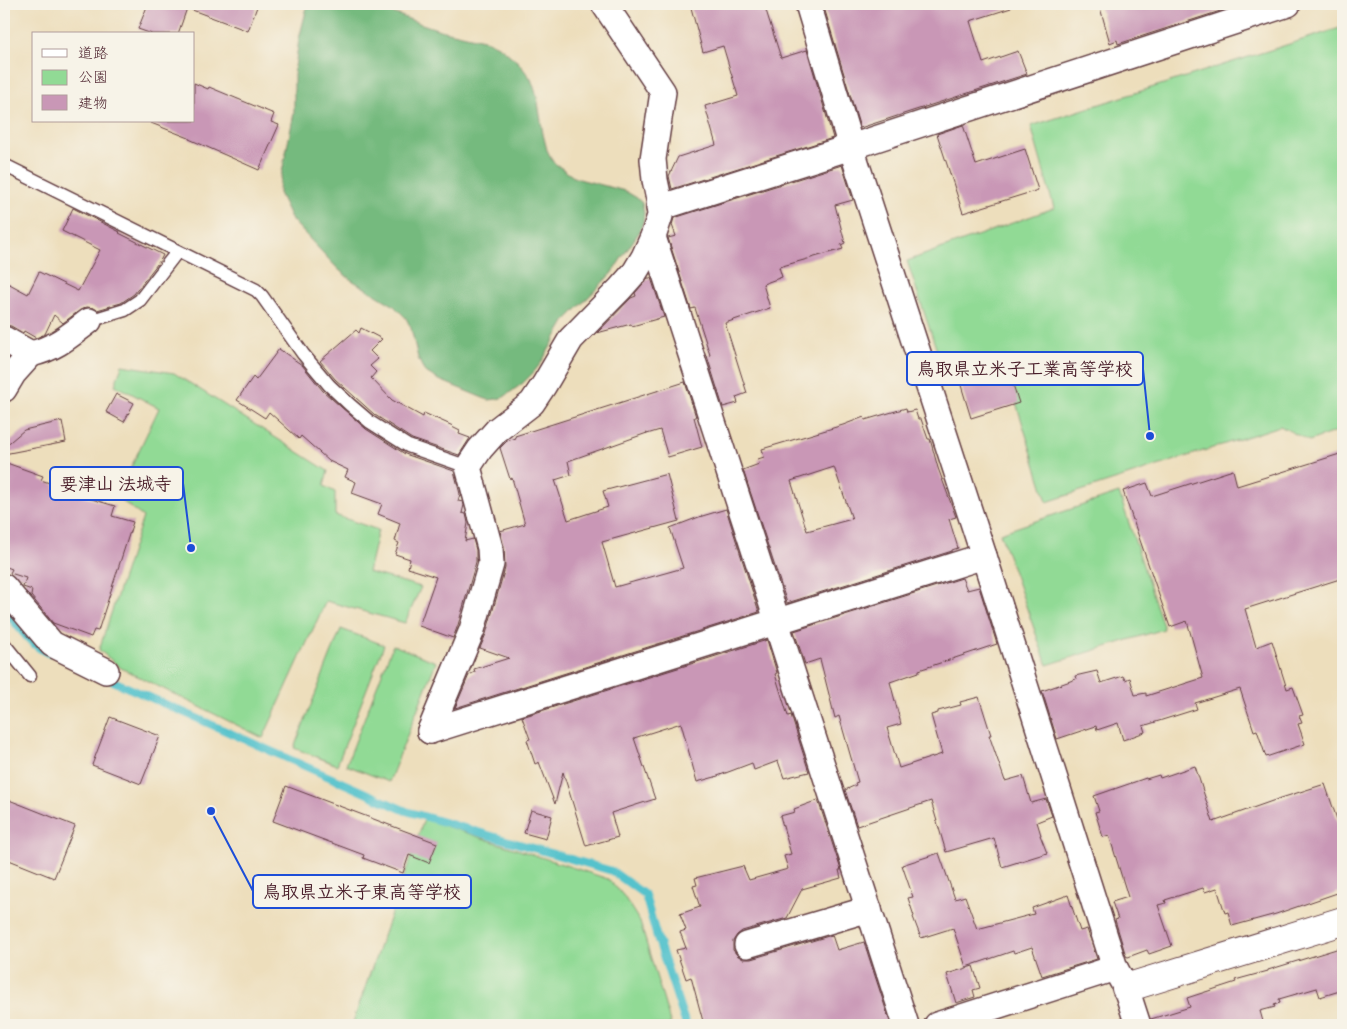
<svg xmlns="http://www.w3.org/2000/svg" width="1347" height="1029" viewBox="0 0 1347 1029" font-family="Dekko,'Klee One',sans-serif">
	<rect width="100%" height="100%" fill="#f7f3e8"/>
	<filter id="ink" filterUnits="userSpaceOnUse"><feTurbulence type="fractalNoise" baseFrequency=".02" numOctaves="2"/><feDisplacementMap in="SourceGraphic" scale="10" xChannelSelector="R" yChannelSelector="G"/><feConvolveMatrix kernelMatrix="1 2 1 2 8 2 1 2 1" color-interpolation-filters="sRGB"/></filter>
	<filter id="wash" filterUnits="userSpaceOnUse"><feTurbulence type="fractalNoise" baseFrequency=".0096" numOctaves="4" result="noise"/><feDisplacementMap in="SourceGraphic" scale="20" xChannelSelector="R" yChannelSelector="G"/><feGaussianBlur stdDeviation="1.12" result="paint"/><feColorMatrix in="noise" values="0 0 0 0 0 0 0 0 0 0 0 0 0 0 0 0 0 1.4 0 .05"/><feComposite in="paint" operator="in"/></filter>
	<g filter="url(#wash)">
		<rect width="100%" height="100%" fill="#eddebc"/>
		<g fill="#91da95" stroke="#6e7c60">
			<path d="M1343 27V429L1309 441 1280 426 1047 502 1003 361 947 381 907 261 1054 208 1031 126Z"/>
			<path d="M122 365 174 373 328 471 324 486 335 492V515L378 530 368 572 421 587 405 623 326 601 263 738 121 668 99 650 143 517 117 497 159 408 115 385Z"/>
			<path d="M1119 493 1164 629 1047 665 1000 533Z"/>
			<path d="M341 629 384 645 337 765 294 748Z"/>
			<path d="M393 645 436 662 389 782 346 765Z"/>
			<path d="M424 819 608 879 623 895 640 922 671 1025H352Z"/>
		</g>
		<path fill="#74ba7e" stroke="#5f6c54" d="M309 4H374L393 13 419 23 440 30 488 41 500 47 518 62 531 79 537 96 543 134 547 150 553 162 575 178 625 191 637 198 642 203 644 213 643 222 640 231 611 274 566 320 541 363 533 373 523 383 504 397 497 399 489 400 483 398 437 379 424 371 418 358 411 328 406 318 393 305 350 279 338 269 292 220 279 193V187L294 113V74L299 39 307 7Z"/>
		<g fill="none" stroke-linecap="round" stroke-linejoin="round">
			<g stroke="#55c2cc" stroke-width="8">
				<path d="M4 609C18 625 28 644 48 653"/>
				<path d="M104 677 406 811 612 871 645 895 656 934 686 1025"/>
			</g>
		</g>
		<g id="blocks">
			<g fill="#c997b6" fill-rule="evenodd">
				<path d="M148 4H258L248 31 187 8 178 34H152L138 29Z"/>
				<path d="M690 4H764L781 58 807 50 833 138 672 189 669 176 678 157 716 145 705 106 738 96 723 46 703 52Z"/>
				<path d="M823 4H1010L1011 8 970 21 983 63 1018 51 1027 74 860 128Z"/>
				<path d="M1099 4H1242L1118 44 1117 40 1110 43Z"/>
				<path d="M194 83 208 89 209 87 274 114 271 122 279 125 259 170 189 139V138L151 123V121H194Z"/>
				<path d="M963 125 976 165 1025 149 1038 190 963 213 937 134Z"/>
				<path d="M842 165 853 200 835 205 845 243 841 245 843 249 779 267 782 277 763 284 770 308 725 323 747 393 736 397 738 403 723 407 707 356 710 355 695 308 691 309 668 238 676 236 672 225 674 218Z"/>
				<path d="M73 208 120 232 119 233 163 255 161 259 134 294 121 303 97 310 94 308 87 307 80 310 63 323 54 315 45 334 36 338 24 331 23 333 11 326 4 325V281L28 294 39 272 78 291 100 250 62 231Z"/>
				<path d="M648 278H651L664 317 632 326 631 324 597 333 631 298 636 296 635 293Z"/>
				<path d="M361 328 382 339 370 351 378 359 370 366 376 372 371 378 392 400 423 417 424 413 453 426 452 427 460 431 459 434 470 438 459 455 412 439 375 415 335 379 320 361 356 330 359 333Z"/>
				<path d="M279 349 302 365 323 391 366 429 405 454 454 471 460 494 458 501 463 502 464 505 462 513 466 514 468 523 465 541 473 539 476 550V562L458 625 453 638 419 626 436 577 408 568 410 559 395 554 399 543 395 541 400 523 378 514 382 504 352 493 356 482 345 477 348 470 329 461 301 436 299 439 269 412 265 418 237 400 253 377 256 380Z"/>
				<path d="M1009 372 1019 403 971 418 960 382 984 375 985 380Z"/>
				<path d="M685 382 696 417H694L702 447 668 457 660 430 647 434V433L568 461 571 475 555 480 568 520 608 507 603 491 667 474 679 521 602 542 615 587 683 568 670 528 699 517 726 509 759 612 455 708 469 675 475 672 474 669 509 658 480 648 486 634 505 568 504 547 500 531 525 524 512 478 510 479 500 448 507 441 516 438 515 436Z"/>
				<path d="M116 394 134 403 124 422 106 412Z"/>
				<path d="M906 408 907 412 915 410 918 419H921L928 439H930L938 468 956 517 949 519 958 548 952 550V551L787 603 743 470 759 464 758 459 764 457 762 449 843 425 864 417 865 420ZM834 467 852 519 807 531 791 481Z"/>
				<path d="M62 421 66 442 4 454V447L24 430Z"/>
				<path d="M1343 453V578L1245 609 1256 647 1272 641 1287 689 1293 687 1303 715 1299 716 1302 723 1298 724 1305 744 1266 757 1257 730 1254 731 1240 689 1195 703 1197 709 1143 726 1145 732 1123 740 1118 723 1097 730 1096 726 1057 739 1042 691 1076 679 1075 676 1097 671 1101 683 1123 676 1125 680 1130 678 1135 695 1146 693V696L1203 678 1187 621 1170 627 1123 491 1147 483 1152 496 1233 470 1237 486Z"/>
				<path d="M4 462 43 476 41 480 55 485 54 488 115 506 112 516 133 522 98 631 94 630 91 637 53 623 31 596 32 590 23 587 26 578 10 573 12 569 4 566Z"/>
				<path d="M962 578 967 590 979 587 997 644 919 670V672L890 682 901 724 887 728 899 768 942 754 931 715 938 713V711L961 705 960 702 979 697 991 735H989L1005 781 1023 776 1031 803 1046 799 1052 816 1037 822 1041 835H1040L1047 853 1002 867 994 838 946 852 931 801 857 826 845 790 856 785 855 783 858 782 839 716 835 718 820 659 805 664 794 631Z"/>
				<path d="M767 640 777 673 775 674 788 716 791 715 809 772 784 778 778 761 754 770 752 763 715 777 697 782 681 723 634 738 655 799 611 813 618 837 586 846 563 772 555 804 539 762 535 764 527 740 530 739 522 717Z"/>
				<path d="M110 717 160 736 141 784 92 765Z"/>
				<path d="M1195 766 1213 822 1278 799 1325 784 1343 837V891L1276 914 1232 926 1228 912 1225 913 1217 888 1205 892 1203 888 1165 900 1166 903 1158 905 1172 946 1149 954 1147 950 1128 957 1126 956 1115 920 1118 919 1112 902 1128 897 1109 835 1103 837 1095 812 1099 811 1094 796 1146 778V779L1159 775 1160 778Z"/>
				<path d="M286 786 437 843 429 863 409 855 403 873 363 858 364 855 273 821Z"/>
				<path d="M4 798 75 826 54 878 4 858Z"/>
				<path d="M818 800 841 870H839L841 878 802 889 787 918 742 931 737 935 733 941V950L737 955 743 959H751L832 935 837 950 864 942 891 1025H704L691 977 686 979 676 950 686 948 680 932 686 930 680 914 700 907 693 886 697 885 695 878 743 866 749 880 788 869 784 856 791 854 780 816 795 812 794 809Z"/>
				<path d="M531 810 552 816 546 839 524 833Z"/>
				<path d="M939 853 955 899 965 896 977 929 1034 914 1032 908 1068 895 1080 931 1087 929 1097 959 1042 976 1032 947 1014 953 1013 951 966 967 953 928 921 938 913 917 914 916 908 898 913 897 902 865Z"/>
				<path d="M1343 947V990L1320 997 1317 988 1279 999 1280 1003 1274 1005 1275 1007 1260 1011 1264 1025H1152L1151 1019 1190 1007 1187 998 1236 982 1235 980 1268 971V970Z"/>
				<path d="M973 966 980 988 973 990 975 997 956 1003 947 974Z"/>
			</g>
		</g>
	</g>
	<g filter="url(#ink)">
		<use href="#blocks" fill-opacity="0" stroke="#623c41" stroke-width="1"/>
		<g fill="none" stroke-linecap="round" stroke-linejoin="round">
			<defs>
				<g id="service">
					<path d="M4 165 256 290 262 296 303 354 329 385 349 404 370 422 408 446 468 467"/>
					<path d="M89 321 125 310 140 300 177 252"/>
					<path d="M4 644 30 676"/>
				</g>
				<g id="minor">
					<path d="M808 4 851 147 984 556 1115 968 1126 988 1138 1025"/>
					<path d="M659 208 851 147 1288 4"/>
					<path d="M653 237 776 617V622L906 1025"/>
					<path d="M4 339 31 354 13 374 4 389"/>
					<path d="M31 354C56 348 69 336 89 321"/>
					<path d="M4 587 52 644 106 671"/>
					<path d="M430 731 472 630 491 564 490 548 468 467 480 449 497 430 532 403 544 385 571 339 620 289 635 272 644 257 653 237 660 216 659 199 655 180 653 159 663 92 604 4"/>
					<path d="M430 731 984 556"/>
					<path d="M747 945 869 909"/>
					<path d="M937 1025 1115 968"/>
				</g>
				<path id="tertiary" d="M1126 988 1343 921"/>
			</defs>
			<use href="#service" stroke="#623c41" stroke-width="15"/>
			<use href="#minor" stroke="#623c41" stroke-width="28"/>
			<use href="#tertiary" stroke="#623c41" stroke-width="30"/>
			<use href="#service" stroke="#fff" stroke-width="12"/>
			<use href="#minor" stroke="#fff" stroke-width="25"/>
			<use href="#tertiary" stroke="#fff" stroke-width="28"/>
		</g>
	</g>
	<path fill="none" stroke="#1d4ed8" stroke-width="2" d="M1150 436L1143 369M191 548L183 483M211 811L253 891"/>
	<g fill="#1d4ed8" stroke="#f7f3e8" stroke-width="2">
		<circle cx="1150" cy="436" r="5"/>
		<circle cx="191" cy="548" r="5"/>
		<circle cx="211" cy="811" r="5"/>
	</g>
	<g fill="#f7f3e8" stroke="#1d4ed8" stroke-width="2">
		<rect x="907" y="352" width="236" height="33" rx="5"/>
		<rect x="50" y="467" width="133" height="33" rx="5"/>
		<rect x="253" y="875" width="218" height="33" rx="5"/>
	</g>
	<g font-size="18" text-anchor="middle" font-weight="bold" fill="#4a1f2b">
		<text x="1025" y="375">鳥取県立米子工業高等学校</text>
		<text x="116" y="490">要津山 法城寺</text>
		<text x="362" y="898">鳥取県立米子東高等学校</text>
	</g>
	<rect width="1347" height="1029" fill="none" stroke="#f7f3e8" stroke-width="20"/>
	<rect x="32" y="32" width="162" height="90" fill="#f7f3e8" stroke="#b29e9c"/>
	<rect x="42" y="49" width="25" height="8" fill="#ffffff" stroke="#b29e9c"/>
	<text x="78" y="58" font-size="15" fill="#4a1f2b">道路</text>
	<rect x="42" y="70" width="25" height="15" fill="#91da95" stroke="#b29e9c"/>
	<text x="78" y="82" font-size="15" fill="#4a1f2b">公園</text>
	<rect x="42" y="95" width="25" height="15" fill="#c997b6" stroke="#b29e9c"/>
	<text x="78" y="108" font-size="15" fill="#4a1f2b">建物</text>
</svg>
